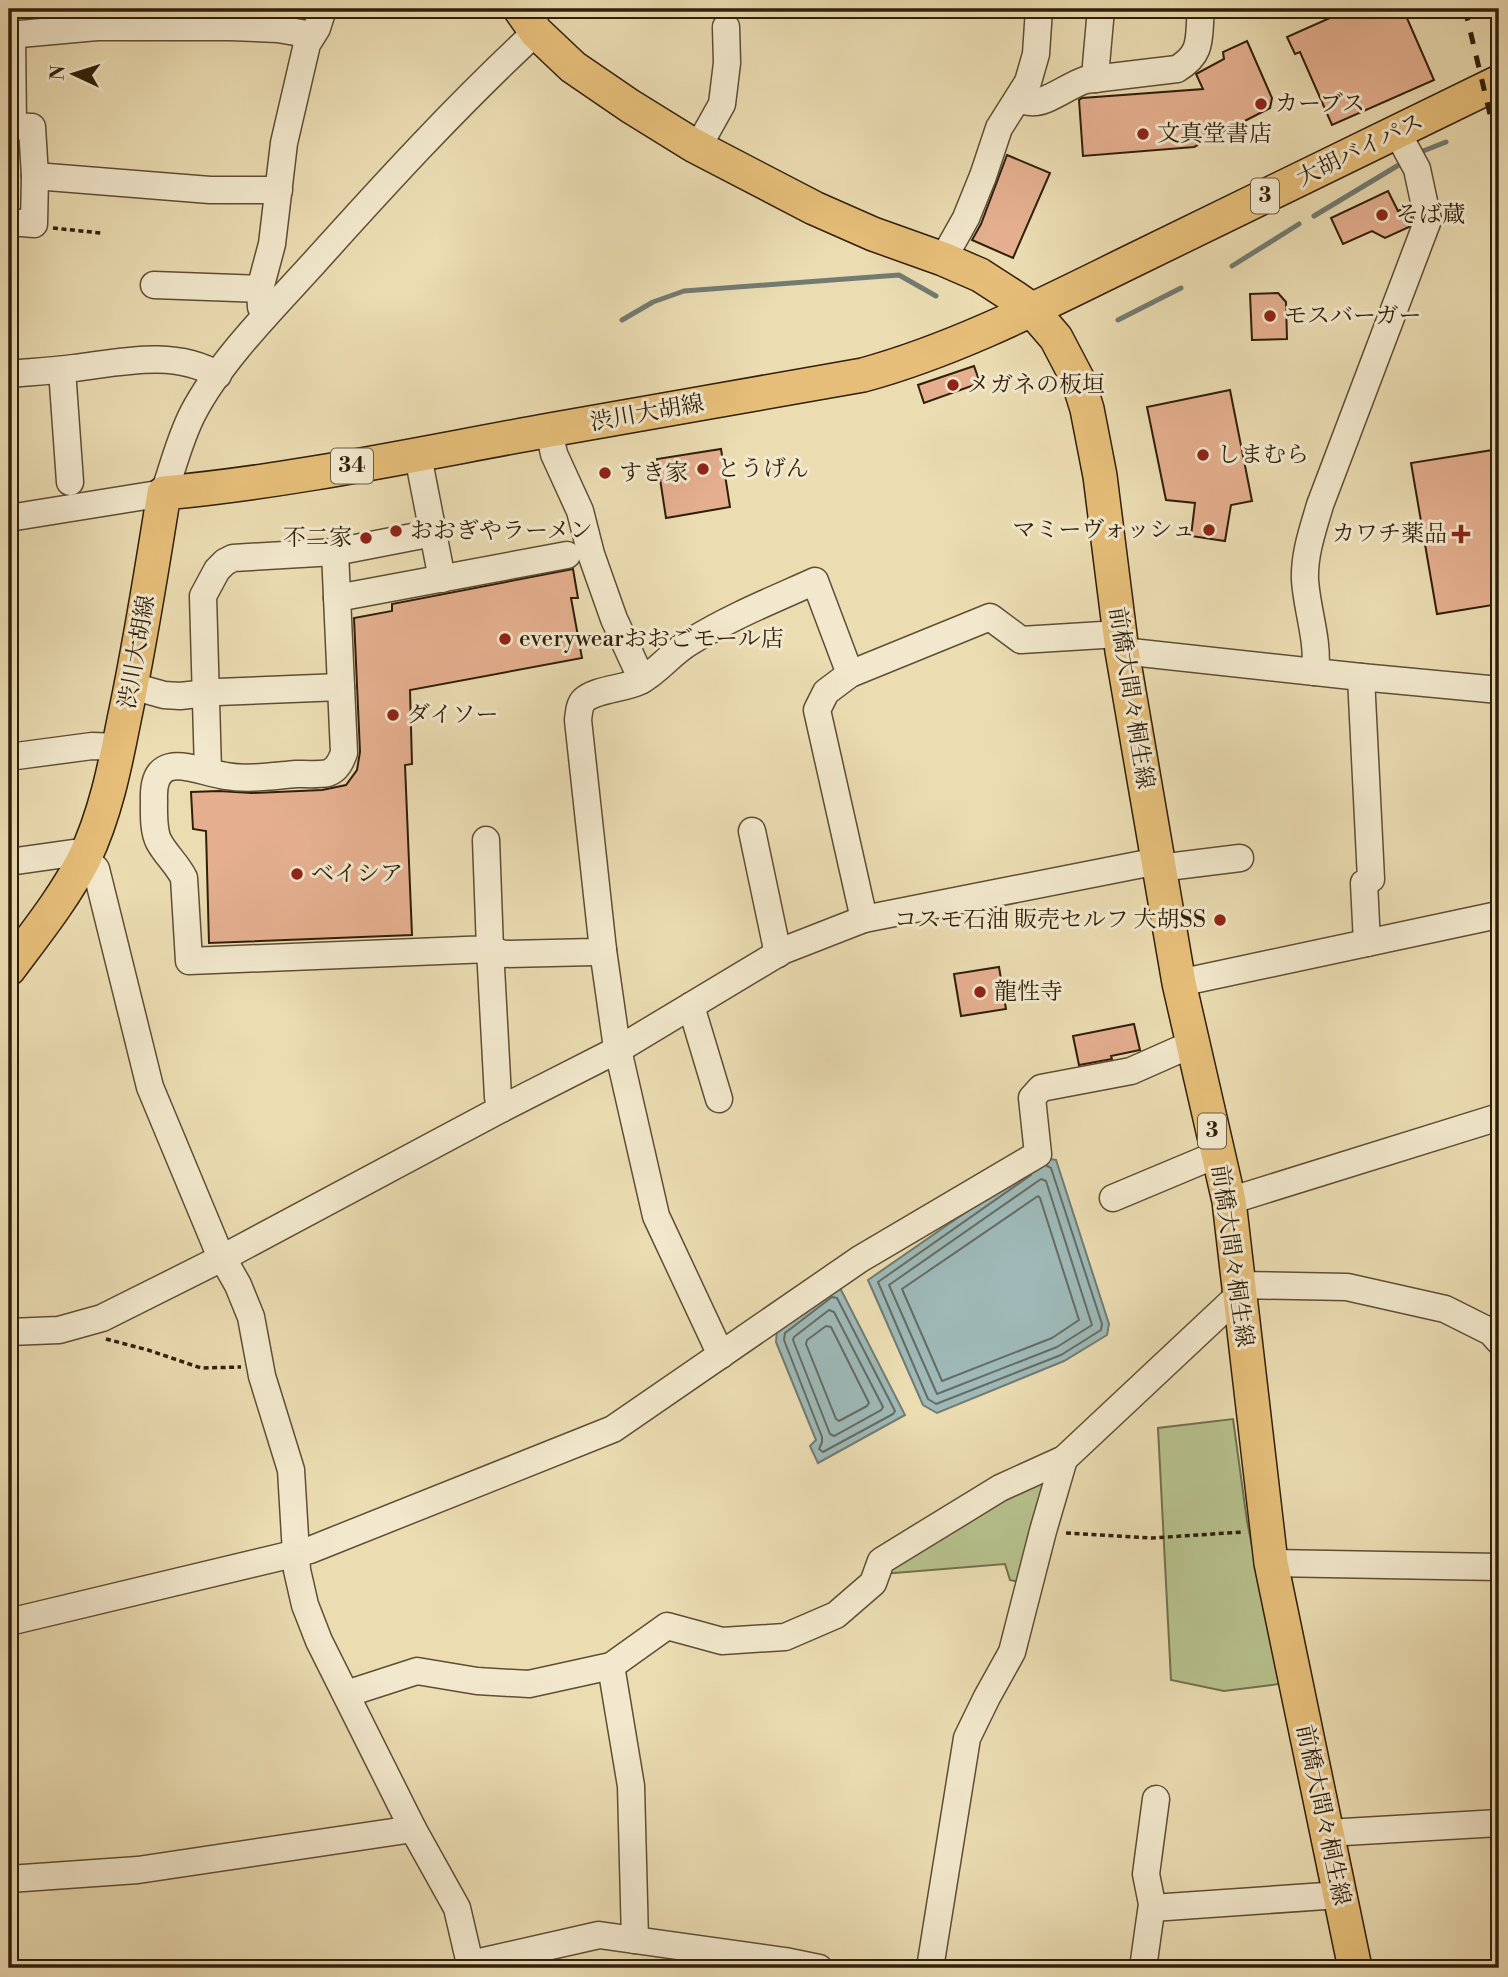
<svg xmlns="http://www.w3.org/2000/svg" width="1508" height="1977" viewBox="0 0 1508 1977" font-family="'Libre Bodoni','Noto Serif JP',serif">
	<rect width="100%" height="100%" fill="#ebdcb2"/>
	<filter id="stains"><feTurbulence type="fractalNoise" baseFrequency=".00286" numOctaves="4"/><feColorMatrix values="0 0 0 0 .2 0 0 0 0 .09 0 0 0 0 .02 0 0 0 .5 -.17"/></filter>
	<radialGradient id="worn" r=".72"><stop offset=".6" stop-color="#630" stop-opacity="0"/><stop offset="1" stop-color="#630" stop-opacity=".3"/></radialGradient>
	<g fill="#b6c18d" stroke="#72704c" stroke-width="2">
		<path d="M1233 1419 1247 1521 1279 1684 1224 1691 1171 1680 1158 1428Z"/>
		<path d="M1054 1471 1022 1583 1010 1580 1005 1564 882 1574Z"/>
	</g>
	<g fill="#9eb9b8" stroke="#727b72" stroke-width="2">
		<path d="M1044 1158 1056 1160 1109 1324 1107 1335 1064 1361 937 1413 923 1405 868 1280Z"/>
		<path d="M838 1284 905 1415 818 1463 810 1446 816 1440 776 1342 777 1330Z"/>
	</g>
	<g fill="none" stroke-linecap="round" stroke-linejoin="round">
		<g stroke="#666c61" stroke-width="2">
			<path d="M1031 1175 878 1282 928 1399 936 1404 1061 1355 1101 1330 1102 1324 1051 1168 1047 1166"/>
			<path d="M1041 1179 1046 1181 1092 1325 1057 1347 937 1394 889 1285Z"/>
			<path d="M1038 1196 1040 1198 1079 1320 1052 1338 942 1381 902 1289Z"/>
			<path d="M832 1297 837 1298 895 1411 893 1414 823 1452 819 1449 822 1442V1437L784 1340 785 1333Z"/>
			<path d="M829 1310 834 1312 883 1407 881 1410 834 1436 830 1434 793 1340 794 1337Z"/>
			<path d="M826 1326 831 1327 869 1403 867 1406 839 1421 836 1419 806 1344 807 1340Z"/>
		</g>
		<g stroke="#727b72" stroke-width="5">
			<path d="M1418 153 1446 142"/>
			<path d="M1314 216 1402 163"/>
			<path d="M1232 266 1299 224"/>
			<path d="M622 320 653 302 684 291 899 275 936 296"/>
			<path d="M1118 320 1181 288"/>
		</g>
	</g>
	<g fill="#e5af8f" stroke="#2f1e0a" stroke-width="2">
		<path d="M1350 9H1403L1434 80 1332 125 1300 52 1295 54 1287 37Z"/>
		<path d="M1247 41 1272 98 1270 108 1194 147 1083 156 1079 100 1082 98 1203 89 1196 74 1224 59 1223 52Z"/>
		<path d="M1007 155 1050 173 1013 258 972 240 981 224Z"/>
		<path d="M1388 191 1398 211 1407 206 1412 219 1409 227 1385 238 1372 231 1343 244 1331 218Z"/>
		<path d="M1278 293 1286 302 1287 339 1252 340 1250 294Z"/>
		<path d="M974 366 980 383 924 403 918 385Z"/>
		<path d="M1230 390 1252 501 1231 505 1225 541 1191 536 1195 503 1166 500 1147 407Z"/>
		<path d="M721 449 730 507 666 518 657 459Z"/>
		<path d="M1499 449V604L1437 614 1411 463Z"/>
		<path d="M573 569 578 598H571L582 658 410 690 412 764 405 765 412 935 209 943 206 831 193 829 191 792 219 791 252 793 322 790 346 785 357 770 360 752 354 618 392 611V604Z"/>
		<path d="M999 967 1006 1009 961 1016 954 974Z"/>
		<path d="M1134 1024 1140 1050 1111 1056 1112 1059 1079 1065 1073 1036Z"/>
	</g>
	<g fill="none" stroke-linecap="round" stroke-linejoin="round">
		<defs>
			<g id="minor">
				<path d="M12 34 13 126"/>
				<path d="M9 35 97 27H230L278 29 301 33 310 37"/>
				<path d="M1096 79V65L1101 9"/>
				<path d="M1018 100C1024 101 1030 103 1036 102 1049 101 1070 85 1085 80L1177 69C1204 53 1198 37 1201 9"/>
				<path d="M9 126 32 127 35 176 34 224 9 222"/>
				<path d="M698 147 722 104 727 63 726 27"/>
				<path d="M35 176 210 190H279"/>
				<path d="M943 259 966 218 983 176 999 128 1028 82 1036 54 1039 9"/>
				<path d="M154 285 260 289"/>
				<path d="M265 316 261 307 260 289 272 244 284 143 307 44 317 28 323 9"/>
				<path d="M62 370 70 482"/>
				<path d="M9 374C31 372 52 371 74 368 122 362 174 349 218 375"/>
				<path d="M549 430 554 454 580 511 591 554 614 619 642 680"/>
				<path d="M418 456 442 579"/>
				<path d="M9 518 164 493C173 467 180 438 193 413 220 361 272 309 312 265 384 185 457 105 536 32"/>
				<path d="M335 552 344 753C341 761 337 770 328 773 318 775 306 774 296 774 273 776 248 780 226 776 197 772 152 746 154 800 154 813 153 831 159 842 166 855 177 864 184 878L189 961 490 949 486 840"/>
				<path d="M337 598 567 555"/>
				<path d="M1122 651 1361 677 1499 690"/>
				<path d="M1315 672C1319 641 1307 611 1305 580 1304 554 1313 529 1320 505L1428 220 1417 169 1397 132"/>
				<path d="M1361 677 1371 879 1364 883 1367 943"/>
				<path d="M132 686 164 695 180 696 217 692 341 687"/>
				<path d="M9 757 92 746 119 747"/>
				<path d="M208 771 203 596 217 570 225 562 233 558 335 552 433 533"/>
				<path d="M752 831 778 954"/>
				<path d="M9 862 73 853 85 857 96 869 150 1087 217 1248 238 1285 251 1317 262 1376 291 1470 297 1570 305 1605 319 1641 413 1829 457 1908 471 1968"/>
				<path d="M1159 868 1240 858"/>
				<path d="M864 919 817 710 826 692 850 674 990 617 1021 640 1119 634"/>
				<path d="M1179 983 1493 916"/>
				<path d="M691 1006 719 1099"/>
				<path d="M501 1109 498 1097 490 949 503 954 594 952 603 950"/>
				<path d="M1113 1198 1218 1154"/>
				<path d="M1229 1201 1499 1117"/>
				<path d="M1238 1285 1347 1287 1445 1309 1491 1332 1499 1341"/>
				<path d="M9 1332 59 1330 102 1318 224 1257 501 1109 619 1049 782 951 864 919 1158 861"/>
				<path d="M721 1355 656 1216 616 1041 603 950 578 720C579 713 579 705 584 700 596 689 624 689 640 681 658 672 671 653 690 642 730 617 773 600 815 581L850 674"/>
				<path d="M1271 1563 1499 1567"/>
				<path d="M9 1622 310 1550 613 1429 860 1259 1038 1154 1032 1098 1041 1088 1131 1071 1192 1044"/>
				<path d="M611 1666 631 1786 635 1940"/>
				<path d="M346 1694 417 1671 477 1681 529 1684 611 1666 667 1626 722 1641 785 1637 836 1615 873 1583 881 1561 1000 1488 1064 1459 1240 1294"/>
				<path d="M1327 1833 1499 1823"/>
				<path d="M9 1879 138 1870 413 1829"/>
				<path d="M1152 1908 1340 1895"/>
				<path d="M471 1964 599 1935 785 1961 819 1968"/>
				<path d="M930 1968 967 1738 987 1697 1012 1652 1043 1531 1064 1459"/>
				<path d="M1143 1968 1152 1904 1146 1874 1156 1799"/>
			</g>
			<g id="major">
				<path d="M520 9 536 32 573 67 630 106 693 145 814 208 873 234 943 259 980 275 1014 297 1031 309 1056 338 1078 380 1087 409 1100 476 1122 651 1179 983 1229 1201 1271 1563 1355 1968"/>
				<path d="M9 969C35 934 64 898 84 859 105 816 115 766 124 720 140 645 152 569 164 493 294 481 422 453 550 430 654 411 759 394 863 375 958 349 1048 302 1136 259 1257 200 1378 141 1499 82"/>
			</g>
		</defs>
		<use href="#minor" stroke="#5e4e34" stroke-width="29"/>
		<use href="#major" stroke="#2f1e0a" stroke-width="36"/>
		<g stroke="#2f1e0a" stroke-width="3.5" stroke-dasharray="5 3.5" stroke-linecap="butt">
			<path d="M53 228 101 233"/>
			<path d="M106 1339 148 1350 201 1368 241 1367"/>
			<path d="M1066 1533 1152 1538 1243 1532"/>
		</g>
		<use href="#minor" stroke="#f2e8cd" stroke-width="26"/>
		<use href="#major" stroke="#e6be79" stroke-width="33"/>
		<path stroke="#2f1e0a" stroke-width="5" stroke-dasharray="12 12" stroke-linecap="butt" d="M1465 9 1499 152"/>
	</g>
	<g fill="#8f2418" stroke="#f2e8cd" stroke-width="2.5">
		<circle cx="1261" cy="104" r="7"/>
		<circle cx="1143" cy="134" r="7"/>
		<circle cx="1382" cy="215" r="7"/>
		<circle cx="1270" cy="316" r="7"/>
		<circle cx="953" cy="385" r="7"/>
		<circle cx="1203" cy="455" r="7"/>
		<circle cx="703" cy="469" r="7"/>
		<circle cx="605" cy="473" r="7"/>
		<circle cx="1209" cy="530" r="7"/>
		<circle cx="396" cy="531" r="7"/>
		<path d="M1457.5 523.5h7v7h7v7h-7v7h-7v-7h-7v-7h7z"/>
		<circle cx="366" cy="538" r="7"/>
		<circle cx="505" cy="639" r="7"/>
		<circle cx="393" cy="715" r="7"/>
		<circle cx="297" cy="874" r="7"/>
		<circle cx="1220" cy="920" r="7"/>
		<circle cx="980" cy="992" r="7"/>
	</g>
	<g text-anchor="middle" dominant-baseline="central" stroke-width="6" stroke-linejoin="round" paint-order="stroke">
		<g fill="#f2e8cd" stroke="#6a5b44" stroke-width="2">
			<rect x="1251" y="178.5" width="28" height="35" rx="5"/>
			<rect x="331" y="448.5" width="42" height="35" rx="5"/>
			<rect x="1198" y="1113.5" width="28" height="35" rx="5"/>
		</g>
		<g font-size="21" font-weight="bold" fill="#2f1e0a">
			<text x="1265" y="196">3</text>
			<text x="352" y="466">34</text>
			<text x="1212" y="1131">3</text>
		</g>
		<g font-size="23" fill="#2f1e0a" stroke="#f2e8cd" text-anchor="start">
			<text x="1275" y="104">カーブス</text>
			<text x="1157" y="134">文真堂書店</text>
			<text x="1396" y="215">そば蔵</text>
			<text x="1284" y="316">モスバーガー</text>
			<text x="967" y="385">メガネの板垣</text>
			<text x="1217" y="455">しまむら</text>
			<text x="717" y="469">とうげん</text>
			<text x="619" y="473">すき家</text>
			<text x="1195" y="530" text-anchor="end">マミーヴォッシュ</text>
			<text x="410" y="531">おおぎやラーメン</text>
			<text x="1447" y="534" text-anchor="end">カワチ薬品</text>
			<text x="352" y="538" text-anchor="end">不二家</text>
			<text x="519" y="639">everywearおおごモール店</text>
			<text x="407" y="715">ダイソー</text>
			<text x="311" y="874">ベイシア</text>
			<text x="1206" y="920" text-anchor="end">コスモ石油 販売セルフ 大胡SS</text>
			<text x="994" y="992">龍性寺</text>
		</g>
		<g font-size="23" fill="#2f1e0a" stroke="#f2e8cd">
			<text transform="translate(1360 150) rotate(-26)">大胡バイパス</text>
			<text transform="translate(647 413) rotate(-10)">渋川大胡線</text>
			<text transform="translate(137 652) rotate(-80)">渋川大胡線</text>
			<text transform="translate(1131 698) rotate(81)">前橋大間々桐生線</text>
			<text transform="translate(1232 1256) rotate(82)">前橋大間々桐生線</text>
			<text transform="translate(1323 1815) rotate(78)">前橋大間々桐生線</text>
		</g>
	</g>
	<rect width="1508" height="1977" fill="none" stroke="#ebdcb2" stroke-width="35"/>
	<rect x="10" y="10" width="1487" height="1956" fill="none" stroke="#2f1e0a" stroke-width="3.5"/>
	<rect x="18" y="18" width="1473" height="1942" fill="none" stroke="#2f1e0a" stroke-width="2"/>
	<g transform="translate(74 74) rotate(274)" stroke="#f2e8cd" stroke-width="5" paint-order="stroke">
	<path d="M0-5L12 26L0 18L-12 26Z" fill="#2f1e0a"/>
	<text y="-10" font-size="19" font-weight="bold" text-anchor="middle" fill="#2f1e0a">N</text>
	</g>
	<rect width="100%" height="100%" filter="url(#stains)"/>
	<rect width="100%" height="100%" fill="url(#worn)"/>
</svg>
